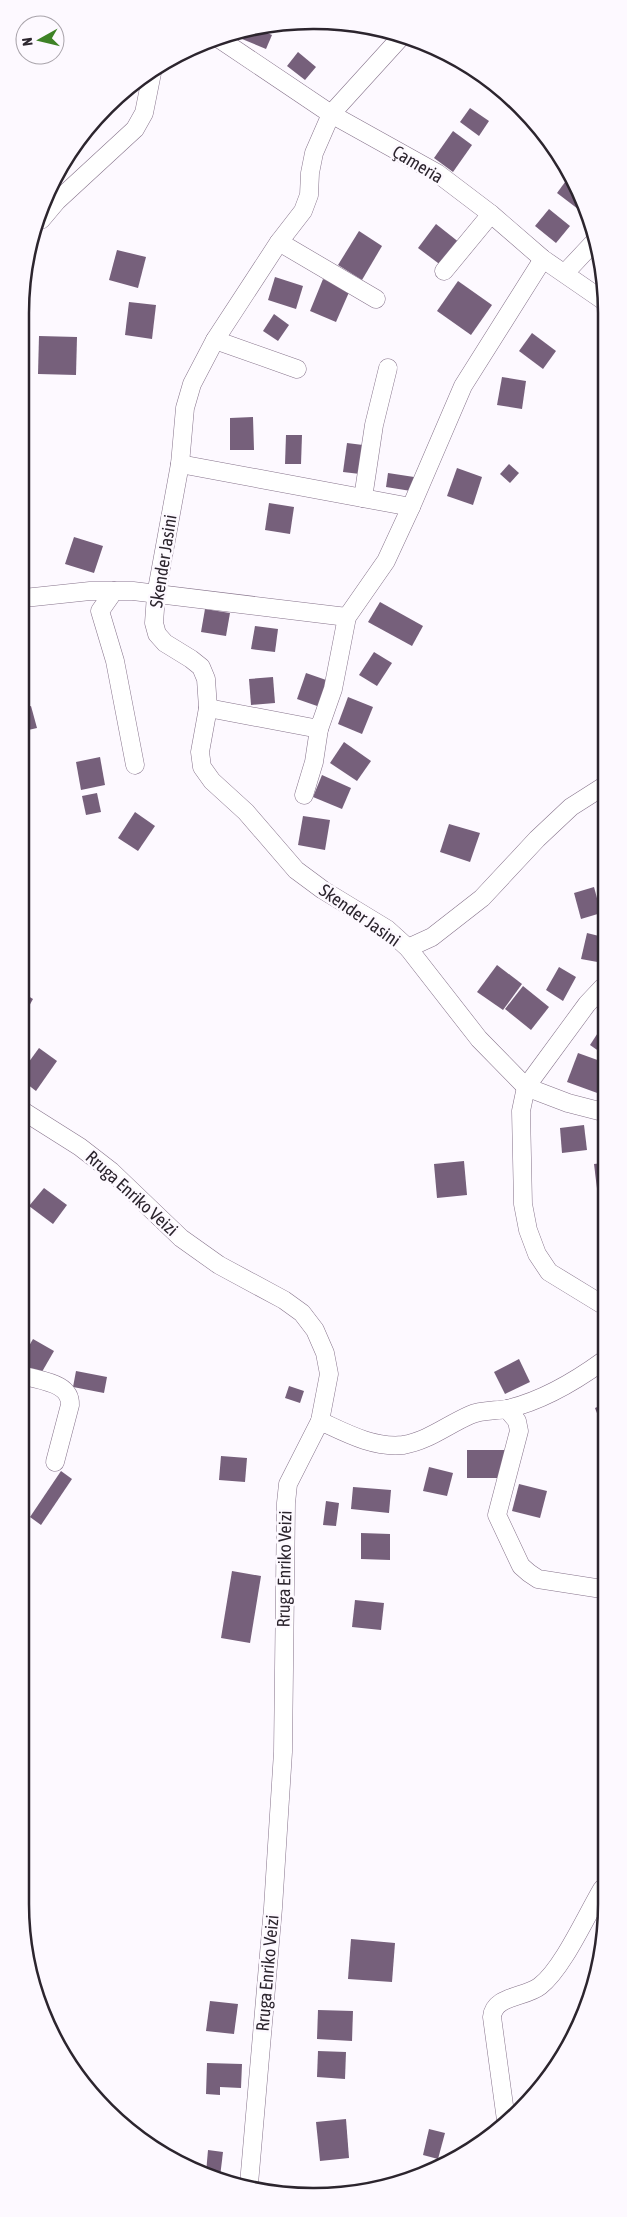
<svg xmlns="http://www.w3.org/2000/svg" width="627" height="2217" viewBox="0 0 627 2217" font-family="'Asap Condensed',sans-serif">
	<rect width="100%" height="100%" fill="#fdf9ff"/>
	<g fill="#76607b">
		<path d="M253 27 272 35 266 49 242 39 245 30Z"/>
		<path d="M298 52 316 67 305 80 287 66Z"/>
		<path d="M470 108 489 121 479 136 460 122Z"/>
		<path d="M453 131 472 145 453 172 434 158Z"/>
		<path d="M568 178 585 201 578 209 557 193Z"/>
		<path d="M549 209 570 226 556 243 535 226Z"/>
		<path d="M436 224 460 243 442 266 418 248Z"/>
		<path d="M359 231 382 246 362 280 338 265Z"/>
		<path d="M117 250 146 257 138 288 109 280Z"/>
		<path d="M275 277 303 286 296 309 268 300Z"/>
		<path d="M323 279 350 290 336 322 310 311Z"/>
		<path d="M458 281 492 305 471 335 437 311Z"/>
		<path d="M129 302 156 305 152 339 125 335Z"/>
		<path d="M274 314 289 325 278 341 263 331Z"/>
		<path d="M532 333 556 351 543 369 519 351Z"/>
		<path d="M39 336 77 337 76 375 38 374Z"/>
		<path d="M502 377 526 381 522 409 497 405Z"/>
		<path d="M253 417 254 450H230V418Z"/>
		<path d="M286 435H302L301 464H285Z"/>
		<path d="M347 443 363 445 360 474 343 472Z"/>
		<path d="M509 464 519 473 510 483 500 474Z"/>
		<path d="M457 468 482 477 473 505 447 496Z"/>
		<path d="M388 473 414 477 411 491 386 487Z"/>
		<path d="M269 503 294 507 290 534 265 530Z"/>
		<path d="M74 537 103 546 94 573 65 564Z"/>
		<path d="M380 602 423 626 412 646 368 622Z"/>
		<path d="M205 609 230 613 226 636 201 632Z"/>
		<path d="M255 626 278 629 275 652 251 649Z"/>
		<path d="M374 652 392 663 377 686 359 675Z"/>
		<path d="M306 673 329 681 320 707 297 699Z"/>
		<path d="M273 677 275 703 251 705 249 679Z"/>
		<path d="M348 697 373 707 362 734 338 724Z"/>
		<path d="M31 706 37 728 24 731V708Z"/>
		<path d="M344 742 371 761 357 781 330 763Z"/>
		<path d="M100 757 105 785 81 790 76 762Z"/>
		<path d="M322 775 351 788 342 809 313 797Z"/>
		<path d="M97 793 101 812 86 815 82 796Z"/>
		<path d="M135 812 155 826 138 851 118 838Z"/>
		<path d="M303 816 330 820 325 850 298 845Z"/>
		<path d="M449 824 480 833 470 862 440 852Z"/>
		<path d="M594 887 601 913 581 919 574 893Z"/>
		<path d="M587 933 603 937V963L581 959Z"/>
		<path d="M497 965 522 984 503 1010 477 992Z"/>
		<path d="M559 967 576 977 563 1001 546 990Z"/>
		<path d="M523 986 549 1007 531 1030 505 1009Z"/>
		<path d="M23 993 33 999 23 1017Z"/>
		<path d="M603 1025V1054L590 1045Z"/>
		<path d="M39 1048 57 1061 36 1091 23 1081V1070Z"/>
		<path d="M578 1053 603 1062V1085L600 1094 567 1082Z"/>
		<path d="M584 1125 587 1150 562 1153 560 1128Z"/>
		<path d="M464 1161 467 1195 437 1198 434 1164Z"/>
		<path d="M603 1163V1196L598 1197 594 1164Z"/>
		<path d="M44 1188 67 1205 53 1224 29 1206Z"/>
		<path d="M33 1339 54 1351 39 1377 22 1367V1358Z"/>
		<path d="M519 1359 530 1382 505 1394 494 1372Z"/>
		<path d="M76 1371 107 1377 104 1393 73 1387Z"/>
		<path d="M289 1386 304 1391 300 1403 285 1398Z"/>
		<path d="M602 1405V1426L595 1408Z"/>
		<rect x="467" y="1450" width="37" height="28"/>
		<path d="M221 1456 247 1458 245 1482 219 1480Z"/>
		<path d="M429 1467 453 1473 447 1496 423 1491Z"/>
		<path d="M61 1471 72 1479 41 1525 30 1517Z"/>
		<path d="M519 1484 547 1491 540 1518 512 1511Z"/>
		<path d="M353 1487 391 1490 389 1513 351 1509Z"/>
		<path d="M326 1501 339 1503 336 1526 323 1525Z"/>
		<path d="M361 1533 390 1534V1560L361 1559Z"/>
		<path d="M232 1571 261 1576 250 1643 221 1638Z"/>
		<path d="M355 1600 384 1603 381 1630 352 1627Z"/>
		<path d="M351 1939 395 1943 392 1982 348 1979Z"/>
		<path d="M210 2001 238 2004 234 2034 206 2031Z"/>
		<path d="M318 2010 353 2011 352 2041 317 2039Z"/>
		<path d="M318 2051 346 2052 345 2079 317 2077Z"/>
		<path d="M207 2063 242 2064 241 2088 220 2087V2095L206 2094Z"/>
		<path d="M346 2119 349 2158 320 2161 316 2122Z"/>
		<path d="M429 2129 445 2133 438 2159 423 2155Z"/>
		<path d="M208 2150 223 2152 220 2177 206 2173Z"/>
	</g>
	<g fill="none" stroke-linecap="round" stroke-linejoin="round">
		<defs>
			<g id="minor">
				<path d="M401 37 331 114 314 153 310 173 309 195 303 211 279 242 215 340 192 384 185 408 180 464 156 595 154 623 157 634 165 643 191 659 201 667 206 679 208 708 200 752 202 767 212 781 246 812 296 870 323 890 387 929 408 948 479 1039 526 1087 568 1103 603 1112"/>
				<path d="M221 40 331 114 437 173 491 214 543 259 604 301"/>
				<path d="M41 220 57 201 135 129 144 113 153 68"/>
				<path d="M279 242 376 299"/>
				<path d="M444 271 491 214"/>
				<path d="M565 273 595 241"/>
				<path d="M215 340 297 369"/>
				<path d="M180 464 411 507 463 386 543 259"/>
				<path d="M363 498 374 425 388 368"/>
				<path d="M114 591 100 611 115 661 135 765"/>
				<path d="M24 598 90 591H133L347 617"/>
				<path d="M208 708 319 729 333 689 347 617 386 561 411 507"/>
				<path d="M304 795 314 762 319 729"/>
				<path d="M408 948 432 937 482 898 537 839 571 807 604 786"/>
				<path d="M23 1111 80 1147 111 1171 181 1238 219 1265 284 1300 302 1313 315 1330 325 1353 329 1374 320 1421 288 1484 286 1503 283 1752 273 1908 249 2184"/>
				<path d="M603 1305 549 1272 537 1254 528 1230 523 1204 521 1111 526 1087 587 1004 603 987"/>
				<path d="M22 1375C39 1381 71 1382 70 1405L55 1462"/>
				<path d="M507 1409 517 1421 519 1431 497 1515 521 1566 529 1573 538 1579 602 1589"/>
				<path d="M320 1421C346 1433 373 1448 403 1445 428 1441 447 1425 470 1415 481 1410 495 1411 507 1409 542 1401 574 1382 603 1361"/>
				<path d="M506 2120 492 2017C494 1995 525 1998 540 1986 563 1968 586 1916 602 1889"/>
			</g>
		</defs>
		<use href="#minor" stroke="#86738b" stroke-width="19"/>
		<use href="#minor" stroke="#fff" stroke-width="18"/>
	</g>
	<g text-anchor="middle" dominant-baseline="central" stroke-width="5" stroke-linejoin="round" paint-order="stroke">
		<g font-size="18" fill="#2c252e" stroke="#fdf9ff">
			<text transform="translate(418 164) rotate(31)">Çameria</text>
			<text transform="translate(163 561) rotate(-81)">Skender Jasini</text>
			<text transform="translate(360 915) rotate(35)">Skender Jasini</text>
			<text transform="translate(132 1193) rotate(42)">Rruga Enriko Veizi</text>
			<text transform="translate(284 1569) rotate(-89)">Rruga Enriko Veizi</text>
			<text transform="translate(267 1973) rotate(-85)">Rruga Enriko Veizi</text>
		</g>
	</g>
	<path d="M0 0H627V2217H0ZM313 29H314A284 284 0 0 1 598 313V1904A284 284 0 0 1 314 2188H313A284 284 0 0 1 29 1904V313A284 284 0 0 1 313 29Z" fill="#fdf9ff" fill-rule="evenodd"/>
	<path fill="none" stroke="#2c252e" stroke-width="2.5" d="M313 29H314A284 284 0 0 1 598 313V1904A284 284 0 0 1 314 2188H313A284 284 0 0 1 29 1904V313A284 284 0 0 1 313 29Z"/>
	<g transform="translate(40 40) rotate(262)"><circle r="24" fill="#fdf9ff" stroke="#a9a4ab"/>
	<path d="M0-4L9 19L0 12L-9 19Z" fill="#3e8226"/>
	<text y="-8" font-size="14" font-weight="bold" text-anchor="middle" fill="#2c252e">N</text>
	</g>
</svg>
